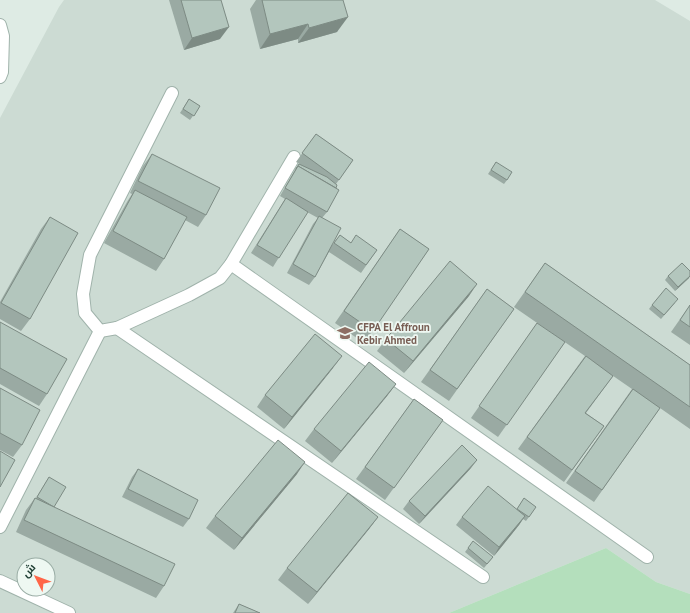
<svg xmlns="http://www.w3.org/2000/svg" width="690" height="613" viewBox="0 0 690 613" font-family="'PT Sans',Cairo,sans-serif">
	<rect width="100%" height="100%" fill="#deebe4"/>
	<path fill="#ccdbd3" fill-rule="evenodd" d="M64 0H655L690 21V594L656 582 606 548 449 613H0V118L59 7ZM24 565H48V589H24Z"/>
	<path fill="#b4dfbc" d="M606 548 656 582 690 594V613H449Z"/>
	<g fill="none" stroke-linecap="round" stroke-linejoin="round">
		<defs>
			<g id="minor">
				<path d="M0 25 3 36 2 72 0 77"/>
				<path d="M172 93 90 255 83 294 85 313 100 331 117 328 189 295 220 278 231 264 294 157"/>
				<path d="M231 264 647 557"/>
				<path d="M117 328 483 577"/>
				<path d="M0 527 100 331"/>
				<path d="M0 581 69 613"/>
			</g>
		</defs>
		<use href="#minor" stroke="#a0b3ab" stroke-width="14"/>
		<use href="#minor" stroke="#fff" stroke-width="12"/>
	</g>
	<g fill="#9aaaa3">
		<path d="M169 0H221L220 39 184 50Z"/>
		<path d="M256 0H343L337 32 298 43V39L260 49 250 9Z"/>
		<path d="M189 99 200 106 190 120 180 113Z"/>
		<path d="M316 134 353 160 336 184 327 212 322 218 332 245 340 235 351 243 377 250 361 273 329 252 315 277 309 285 287 273 313 224 318 218 307 212 273 267 251 253 285 199 280 196 296 168 299 164H300L296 162Z"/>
		<path d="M152 154 206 215 198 227 185 220 164 259 156 271 104 243 127 202 132 194 130 193 143 166Z"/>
		<path d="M496 162 507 180 504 184 488 174Z"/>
		<path d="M50 217 30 319 21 331 0 319V302L41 229Z"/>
		<path d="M400 229 429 249 364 343 335 323Z"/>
		<path d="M545 263 690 365V429L660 408 594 502 566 483 632 389 606 371 613 376 586 413 604 426 564 482 518 449 585 356 514 307Z"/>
		<path d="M668 276 689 278 675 291 665 280Z"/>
		<path d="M487 289 514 309 449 401 421 382Z"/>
		<path d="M469 296 404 373 377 351 386 339Z"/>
		<path d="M675 303 661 319 649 309 652 305Z"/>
		<path d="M690 305V345L671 332Z"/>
		<path d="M0 322 47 394 39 406 0 384Z"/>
		<path d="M537 323 565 342 498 437 471 418Z"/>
		<path d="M333 368 284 429 257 407 265 395Z"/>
		<path d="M396 384 387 396 332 463 305 441 314 429Z"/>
		<path d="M0 388 22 445 13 457 0 450Z"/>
		<path d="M414 399 443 420 385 500 356 479Z"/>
		<path d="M471 468 419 524 403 509 409 501Z"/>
		<path d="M138 469 189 519 183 527 122 497 132 477Z"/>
		<path d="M297 474 234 550 206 528 215 516Z"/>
		<path d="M49 477 54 507 164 586 156 598 16 532 26 510 35 498H36Z"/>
		<path d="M524 498 536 507 526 521 523 519 519 525 494 556 456 525 462 517 517 509Z"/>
		<path d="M378 517 369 529 308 604 278 580 287 568Z"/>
		<path d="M468 548 493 557 484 568 465 552Z"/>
		<path d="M239 604 260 613H233Z"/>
	</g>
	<g fill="#7d8b84">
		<path d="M348 17 337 32 298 43 309 28Z"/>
		<path d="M308 24 298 39 260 49 270 34Z"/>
		<path d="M229 27 220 39 184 50 192 38Z"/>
		<path d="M690 276 689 278 675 291 678 287Z"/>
		<path d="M477 284 469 296 404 373 413 361Z"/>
		<path d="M342 356 333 368 284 429 292 417Z"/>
		<path d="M396 384 387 396 332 463 341 451Z"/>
		<path d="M477 460 471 468 419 524 425 516Z"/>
		<path d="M305 462 297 474 234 550 242 538Z"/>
		<path d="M525 516 519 525 494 556 499 547Z"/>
		<path d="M378 517 369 529 308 604 317 592Z"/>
	</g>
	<g fill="#b3c6bd" stroke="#7d8b84">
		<path d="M181 0H221L229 27 192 38Z"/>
		<path d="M262 0H343L348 17 309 28 308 24 270 34Z"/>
		<path d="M189 99 200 106 194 116 183 109Z"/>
		<path d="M316 134 353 160 339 180 302 153Z"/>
		<path d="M152 154 220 188 206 215 138 181Z"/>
		<path d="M496 162 512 172 507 180 491 170Z"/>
		<path d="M299 164 327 177 337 185 336 188 298 166 296 169Z"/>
		<path d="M298 166 339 190 327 212 285 188Z"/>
		<path d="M135 190 187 217 164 259 113 231Z"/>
		<path d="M286 198 308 212 279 258 257 245Z"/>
		<path d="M319 216 341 228 315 277 293 264Z"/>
		<path d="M50 217 78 233 30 319 1 303Z"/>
		<path d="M400 229 429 249 373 331 344 311Z"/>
		<path d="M340 235 351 243 356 235 377 250 366 265 334 243Z"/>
		<path d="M450 261 477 284 413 361 386 339Z"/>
		<path d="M545 263 690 365V407L525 292Z"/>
		<path d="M682 263 690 271V276L678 287 668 276Z"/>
		<path d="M666 288 678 299 664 315 652 305Z"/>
		<path d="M487 289 514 309 457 389 430 370Z"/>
		<path d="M690 305V327L680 320Z"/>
		<path d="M0 322 67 359 47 394 0 368Z"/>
		<path d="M537 323 565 342 507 425 479 406Z"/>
		<path d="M315 334 342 356 292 417 265 395Z"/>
		<path d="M586 356 613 376 585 413 604 426 572 470 527 437Z"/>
		<path d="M369 362 396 384 341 451 314 429Z"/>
		<path d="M0 388 40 410 22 445 0 433Z"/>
		<path d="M633 389 660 408 602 490 575 471Z"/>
		<path d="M414 399 443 420 394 488 365 467Z"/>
		<path d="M278 440 305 462 242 538 215 516Z"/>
		<path d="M462 445 477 460 425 516 409 501Z"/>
		<path d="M0 451 15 460 0 487Z"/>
		<path d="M138 469 198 500 189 519 128 489Z"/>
		<path d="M49 477 66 487 54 507 37 497Z"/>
		<path d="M488 486 525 516 499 547 462 517Z"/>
		<path d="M348 493 378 517 317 592 287 568Z"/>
		<path d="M35 498 175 564 164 586 24 520Z"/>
		<path d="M524 498 536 507 529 517 517 509Z"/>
		<path d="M473 541 493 557 487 564 468 548Z"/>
		<path d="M239 604 260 613H235Z"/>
	</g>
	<defs>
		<symbol id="university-bare" viewBox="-9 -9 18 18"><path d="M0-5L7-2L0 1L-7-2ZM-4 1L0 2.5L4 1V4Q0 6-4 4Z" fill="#8d6e63" stroke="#eef8f2" stroke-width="2.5" paint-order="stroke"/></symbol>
	</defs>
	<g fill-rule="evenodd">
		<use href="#university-bare" x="334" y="322" width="22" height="22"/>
	</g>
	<g text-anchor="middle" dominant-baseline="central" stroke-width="3.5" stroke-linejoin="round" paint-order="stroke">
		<g font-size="11" font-weight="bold" fill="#785e54" stroke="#eef8f2" text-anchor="start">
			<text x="357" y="327">CFPA El Affroun<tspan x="357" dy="13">Kebir Ahmed</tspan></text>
		</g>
	</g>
	<g transform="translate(36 577) rotate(312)"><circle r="19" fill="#eef8f2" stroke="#9aada5"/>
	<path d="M0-3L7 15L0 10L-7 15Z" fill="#ff6648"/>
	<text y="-6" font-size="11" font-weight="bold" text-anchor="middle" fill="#1d3d32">ش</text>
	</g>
</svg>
